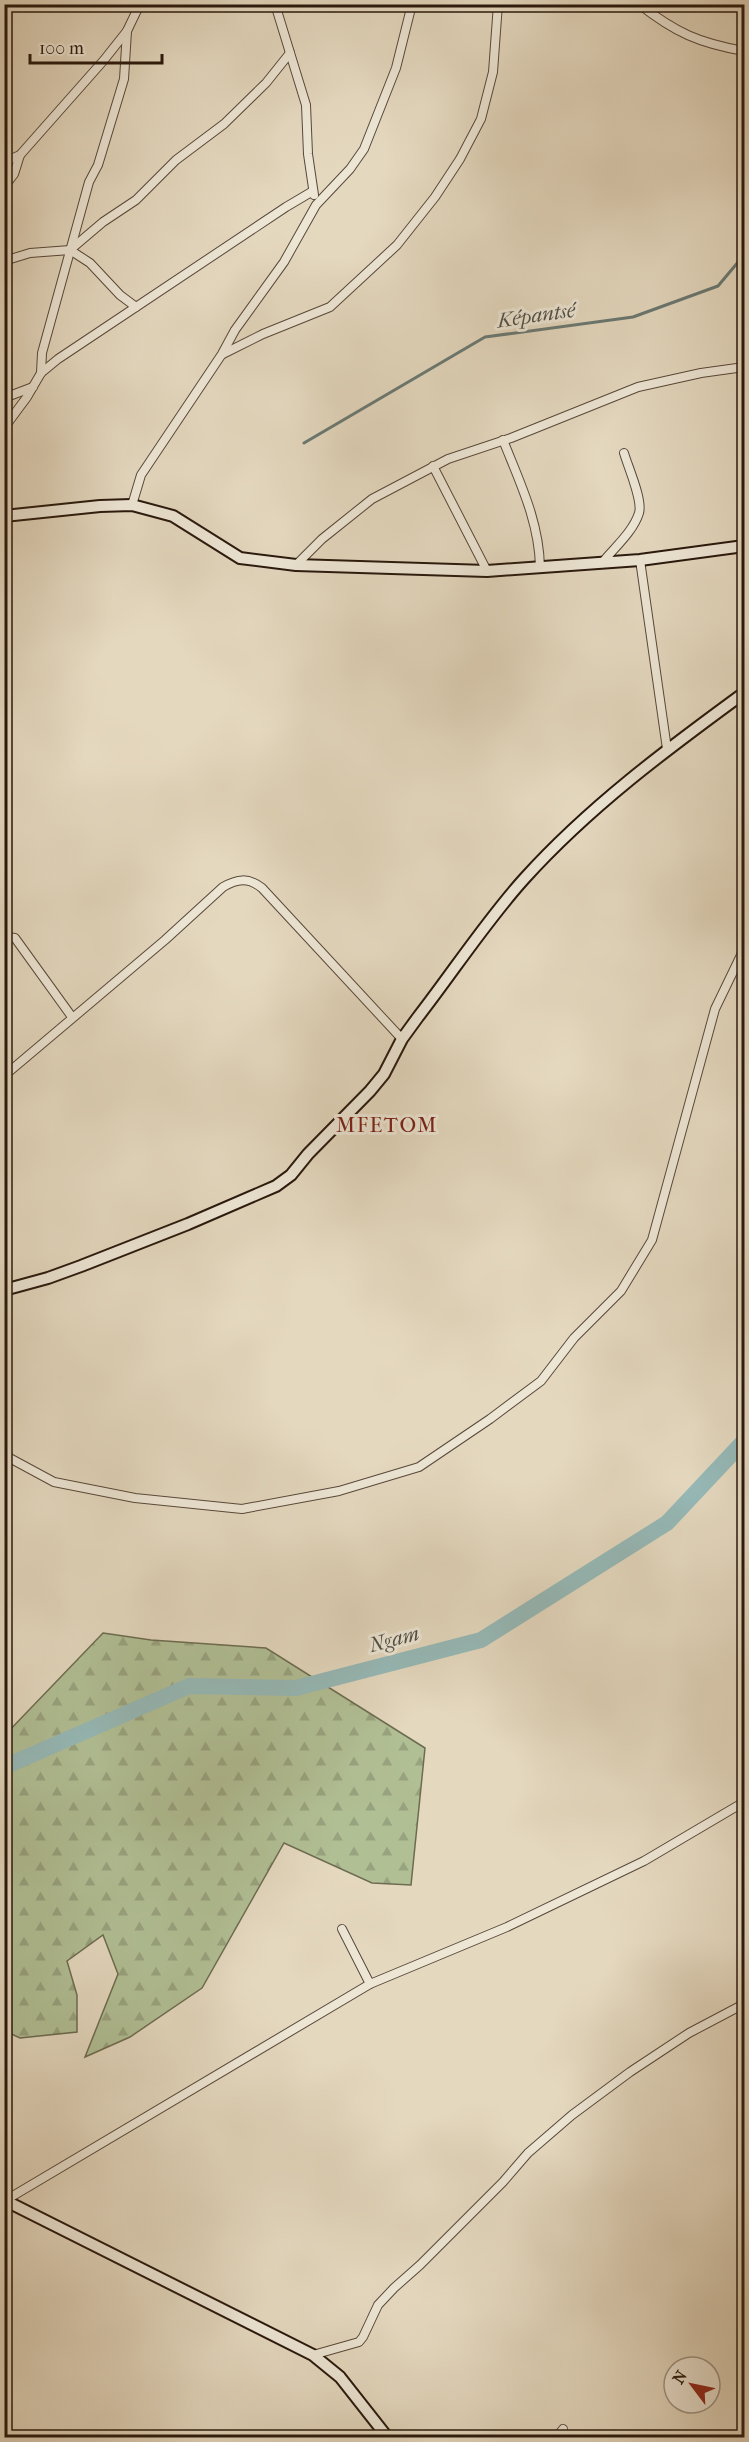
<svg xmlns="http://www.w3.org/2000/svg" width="749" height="2442" viewBox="0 0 749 2442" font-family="'IM FELL French Canon',serif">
	<defs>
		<pattern id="forest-firs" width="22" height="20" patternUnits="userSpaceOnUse" patternTransform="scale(1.5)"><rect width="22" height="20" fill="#b1bf95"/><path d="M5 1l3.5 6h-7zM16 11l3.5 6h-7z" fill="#98a37f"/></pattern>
	</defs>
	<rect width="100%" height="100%" fill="#e4d8bf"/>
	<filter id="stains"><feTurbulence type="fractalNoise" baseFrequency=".00333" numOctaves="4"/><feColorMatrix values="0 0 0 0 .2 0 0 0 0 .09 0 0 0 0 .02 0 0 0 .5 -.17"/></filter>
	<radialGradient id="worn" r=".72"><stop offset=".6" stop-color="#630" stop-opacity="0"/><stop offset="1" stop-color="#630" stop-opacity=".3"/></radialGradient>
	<path fill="url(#forest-firs)" stroke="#6d6c51" stroke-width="1.5" d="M103 1633 151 1640 266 1648 425 1748 411 1885 372 1883 284 1843 202 1988 130 2037 85 2057 118 1974 103 1935 67 1961 77 1995V2032L20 2038 5 2031 4 1736Z"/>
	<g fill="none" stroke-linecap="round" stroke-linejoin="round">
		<path stroke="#6a7973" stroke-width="3" d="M304 443 485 337 633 317 718 286 744 255"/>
		<path stroke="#96b9b7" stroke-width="16" d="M4 1767 189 1686 296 1688 481 1640 667 1523 744 1441"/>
		<defs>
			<g id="street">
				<path d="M275 4 306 105 308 154 314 195"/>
				<path d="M639 4C676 33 699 43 744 51"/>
				<path d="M4 162 20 155 104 60 127 31 140 4"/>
				<path d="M4 187 14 174 20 155"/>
				<path d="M70 250 90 263 120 295 136 307"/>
				<path d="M4 261 30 253 70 250 103 222 136 200 176 160 224 124 266 83 290 53"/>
				<path d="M223 354 263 334 330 307 397 245 435 197 460 159 481 119 493 72 498 4"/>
				<path d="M41 373 42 353 89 182 98 165 124 79 127 31"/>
				<path d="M4 398 33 387"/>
				<path d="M4 428 27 397 41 373 58 359 286 207 313 191"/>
				<path d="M503 440C520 483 539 521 540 567"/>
				<path d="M433 466 487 571"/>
				<path d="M132 505 141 475 222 354 235 330 284 262 316 205 350 169 364 149 396 68 412 4"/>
				<path d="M640 560 667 749"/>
				<path d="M602 563C614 548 633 532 639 513 643 500 628 467 624 453"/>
				<path d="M296 565 322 539 372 499 448 459 511 438 638 387 701 373 744 367"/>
				<path d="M4 941 8 937 15 938 72 1017"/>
				<path d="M4 1076 165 940 223 887C237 879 248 877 262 888L402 1039"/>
				<path d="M4 1455 54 1482 135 1498 242 1509 339 1491 419 1467 490 1419 541 1381 574 1338 621 1291 652 1240 715 1009 744 949"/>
				<path d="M342 1929 370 1984"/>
				<path d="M6 2200 370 1984 507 1927 644 1861 744 1802"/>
				<path d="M313 2355 359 2342 363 2337 378 2305 394 2288 420 2265 503 2182 528 2153 572 2115 630 2072 689 2033 744 2004"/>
				<path d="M556 2438 563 2429"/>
			</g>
			<g id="secondary">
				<path d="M4 516 100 506 132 505 173 516 240 558 296 565 487 571 640 560 744 546"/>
				<path d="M4 1290 48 1278 81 1266 188 1224 276 1186 291 1175 308 1154 370 1091 384 1074 402 1039 418 1017C453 972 486 921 524 879 589 807 666 750 744 693"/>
				<path d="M4 2200 313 2355 340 2377 388 2438"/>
			</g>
		</defs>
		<use href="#street" stroke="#58483a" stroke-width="10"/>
		<use href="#secondary" stroke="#29180d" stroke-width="14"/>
		<use href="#street" stroke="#ede6d5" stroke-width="8"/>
		<use href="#secondary" stroke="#ede6d5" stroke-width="10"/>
	</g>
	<g text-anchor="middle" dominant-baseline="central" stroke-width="6" stroke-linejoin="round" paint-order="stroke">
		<g font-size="21" font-style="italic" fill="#4f5048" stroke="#ede6d5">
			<text transform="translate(536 315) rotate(-8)">Képantsé</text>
			<text transform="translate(394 1639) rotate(-15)">Ngam</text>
		</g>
		<g font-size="21" letter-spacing="1.5" fill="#7a1f14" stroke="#ede6d5">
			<text x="387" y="1125">MFETOM</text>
		</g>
	</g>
	<rect width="749" height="2442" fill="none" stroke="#e4d8bf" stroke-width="24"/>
	<rect x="6" y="6" width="737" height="2430" fill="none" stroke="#29180d" stroke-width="3"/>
	<rect x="12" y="12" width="725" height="2418" fill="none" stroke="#29180d" stroke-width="1.5"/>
	<g transform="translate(692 2385) rotate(302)"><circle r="28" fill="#ede6d5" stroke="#9f9485" stroke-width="1.5"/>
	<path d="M0-4.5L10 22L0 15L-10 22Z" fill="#8f2418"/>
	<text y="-9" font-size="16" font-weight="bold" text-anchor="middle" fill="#29180d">N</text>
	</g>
	<path d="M30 54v9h132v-9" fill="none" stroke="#29180d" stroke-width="3"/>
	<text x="39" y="54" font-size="18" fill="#29180d" stroke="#ede6d5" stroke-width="4.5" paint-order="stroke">100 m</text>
	<rect width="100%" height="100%" filter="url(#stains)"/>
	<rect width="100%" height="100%" fill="url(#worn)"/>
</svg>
